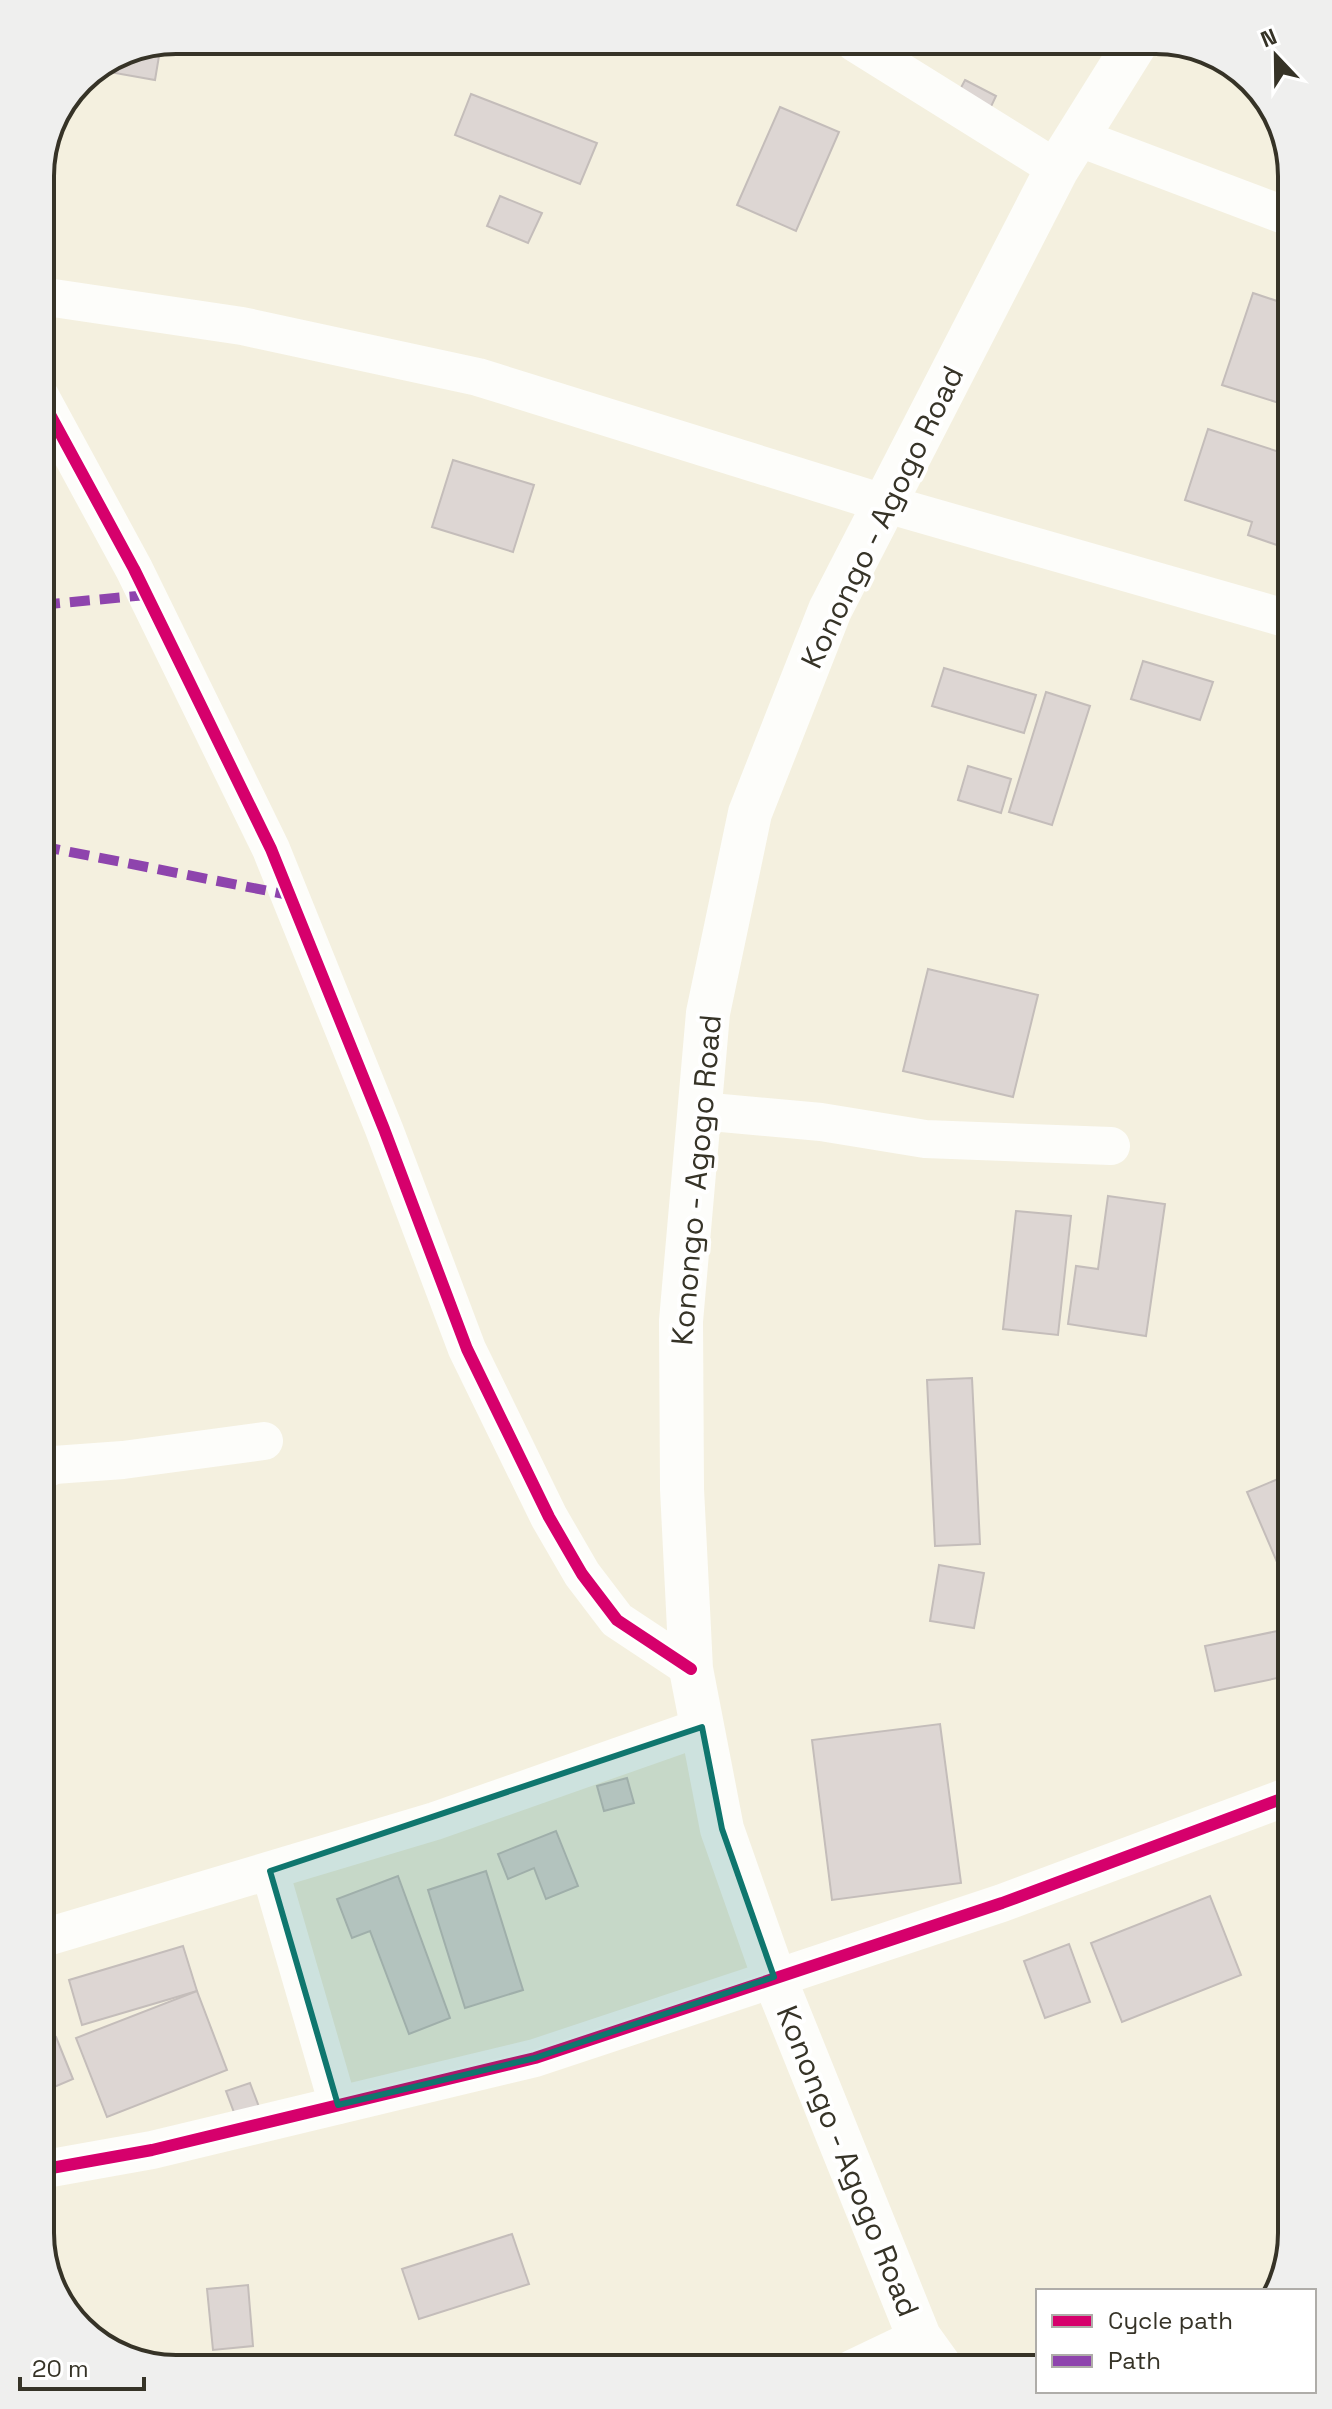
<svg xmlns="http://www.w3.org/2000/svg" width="1332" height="2409" viewBox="0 0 1332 2409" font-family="'Space Grotesk',sans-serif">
	<rect width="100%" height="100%" fill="#f4f0df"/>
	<g fill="#ddd6d3" stroke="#c4bdba" stroke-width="2">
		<path d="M125 50H160L155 80 115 73 119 54Z"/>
		<path d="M965 80 996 96 988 113 956 97Z"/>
		<path d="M471 94 597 143 580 184 455 135Z"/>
		<path d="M780 107 839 132 796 231 737 205Z"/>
		<path d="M500 196 542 213 528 243 487 226Z"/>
		<path d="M1253 293 1292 306V407L1222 385Z"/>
		<path d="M1208 429 1292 456 1291 550 1248 535 1252 522 1185 500Z"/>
		<path d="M453 460 534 485 513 552 432 527Z"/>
		<path d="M1143 661 1213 682 1200 720 1131 699Z"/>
		<path d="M944 668 1036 695 1024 733 932 706Z"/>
		<path d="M1046 692 1090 706 1052 825 1009 812Z"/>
		<path d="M968 766 1011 779 1001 813 958 800Z"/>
		<path d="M928 969 1038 995 1013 1097 903 1071Z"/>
		<path d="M1108 1196 1165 1204 1146 1336 1068 1324 1076 1266 1098 1269Z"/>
		<path d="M1016 1211 1071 1216 1058 1335 1003 1329Z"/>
		<path d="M972 1378 980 1544 935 1546 927 1380Z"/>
		<path d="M1285 1476 1292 1491V1597L1247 1492Z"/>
		<path d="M939 1565 984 1573 974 1628 930 1621Z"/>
		<path d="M1292 1628V1675L1215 1691 1205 1646Z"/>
		<path d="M940 1724 961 1883 832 1900 812 1740Z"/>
		<path d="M627 1778 634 1803 604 1811 597 1786Z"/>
		<path d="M556 1831 578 1886 546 1899 534 1868 508 1879 498 1854Z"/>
		<path d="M486 1871 523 1990 465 2008 428 1890Z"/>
		<path d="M398 1876 450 2018 409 2034 370 1931 352 1938 337 1899Z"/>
		<path d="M1210 1896 1241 1975 1122 2022 1091 1943Z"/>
		<path d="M1069 1944 1090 2002 1045 2018 1024 1961Z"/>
		<path d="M183 1946 197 1991 82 2025 69 1980Z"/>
		<path d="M197 1991 227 2070 107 2117 76 2038Z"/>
		<path d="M56 2037 73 2079 40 2093V2043Z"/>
		<path d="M250 2083 262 2115 238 2123 226 2091Z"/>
		<path d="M512 2234 529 2284 419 2319 402 2269Z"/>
		<path d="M248 2285 253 2346 213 2350 207 2289Z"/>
	</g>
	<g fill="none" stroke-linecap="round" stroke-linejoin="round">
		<g stroke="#fdfdfa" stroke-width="38">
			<path d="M855 43 1057 169"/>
			<path d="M1077 137 1292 218"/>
			<path d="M40 296 242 326 478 377 883 503 1292 620"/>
			<path d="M40 396 134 569 271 849 384 1129 467 1349 549 1517 582 1574 617 1620 691 1669"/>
			<path d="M700 1111 821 1122 925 1139 1111 1146"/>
			<path d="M40 1472 54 1465 123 1460 264 1441"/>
			<path d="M270 1871 338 2105"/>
			<path d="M40 1939 435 1821 702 1727"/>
			<path d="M40 2170 152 2150 535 2058 1002 1903 1292 1795"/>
			<path d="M852 2369 919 2337"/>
		</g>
		<path stroke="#fdfdfa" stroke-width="44" d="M942 2369 919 2337 774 1977 722 1829 691 1669 682 1489 681 1321 708 1013 750 813 830 610 1057 169 1137 41"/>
		<g stroke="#8e44ad" stroke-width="10" stroke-dasharray="20 10" stroke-linecap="butt">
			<path d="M40 605 147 595"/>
			<path d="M40 846 289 895"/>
		</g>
		<defs>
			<g id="cycleway">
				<path d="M40 396 134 569 271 849 384 1129 467 1349 549 1517 582 1574 617 1620 691 1669"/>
				<path d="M40 2170 152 2150 535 2058 1002 1903 1292 1795"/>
			</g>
		</defs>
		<use href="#cycleway" stroke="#fff" stroke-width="17"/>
		<use href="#cycleway" stroke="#d6006c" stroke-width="12"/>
	</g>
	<path fill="#0f766e" fill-opacity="0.2" stroke="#0f766e" stroke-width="6" stroke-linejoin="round" d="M702 1727 722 1829 774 1977 535 2058 338 2105 270 1871Z"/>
	<g text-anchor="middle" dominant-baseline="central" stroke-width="8" stroke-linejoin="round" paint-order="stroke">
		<g font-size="30" fill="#363327" stroke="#fff">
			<text transform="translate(882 517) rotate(-64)">Konongo - Agogo Road</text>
			<text transform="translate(696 1180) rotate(-85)">Konongo - Agogo Road</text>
			<text transform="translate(848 2161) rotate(68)">Konongo - Agogo Road</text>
		</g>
	</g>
	<path d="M0 0H1332V2409H0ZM176 54H1156A122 122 0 0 1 1278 176V2233A122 122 0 0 1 1156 2355H176A122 122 0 0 1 54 2233V176A122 122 0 0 1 176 54Z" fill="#efefee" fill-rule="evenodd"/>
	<path fill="none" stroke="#363327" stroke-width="4" d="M176 54H1156A122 122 0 0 1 1278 176V2233A122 122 0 0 1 1156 2355H176A122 122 0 0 1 54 2233V176A122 122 0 0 1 176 54Z"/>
	<rect x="1036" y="2289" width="280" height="104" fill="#ffffff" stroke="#afada9" stroke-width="2"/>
	<rect x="1052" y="2315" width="40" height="12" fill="#d6006c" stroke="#afada9" stroke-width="2"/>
	<text x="1108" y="2329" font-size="24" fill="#363327">Cycle path</text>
	<rect x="1052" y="2355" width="40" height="12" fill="#8e44ad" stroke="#afada9" stroke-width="2"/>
	<text x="1108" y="2369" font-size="24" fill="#363327">Path</text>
	<g transform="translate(1276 56) rotate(338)" stroke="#ffffff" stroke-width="6" paint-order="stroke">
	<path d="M0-6L14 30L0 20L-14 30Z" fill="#363327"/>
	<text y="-12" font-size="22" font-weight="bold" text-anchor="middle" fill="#363327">N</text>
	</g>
	<path d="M20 2377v12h124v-12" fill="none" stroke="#363327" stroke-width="4"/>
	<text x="32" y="2377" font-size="24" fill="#363327" stroke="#ffffff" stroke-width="6" paint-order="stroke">20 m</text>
</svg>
